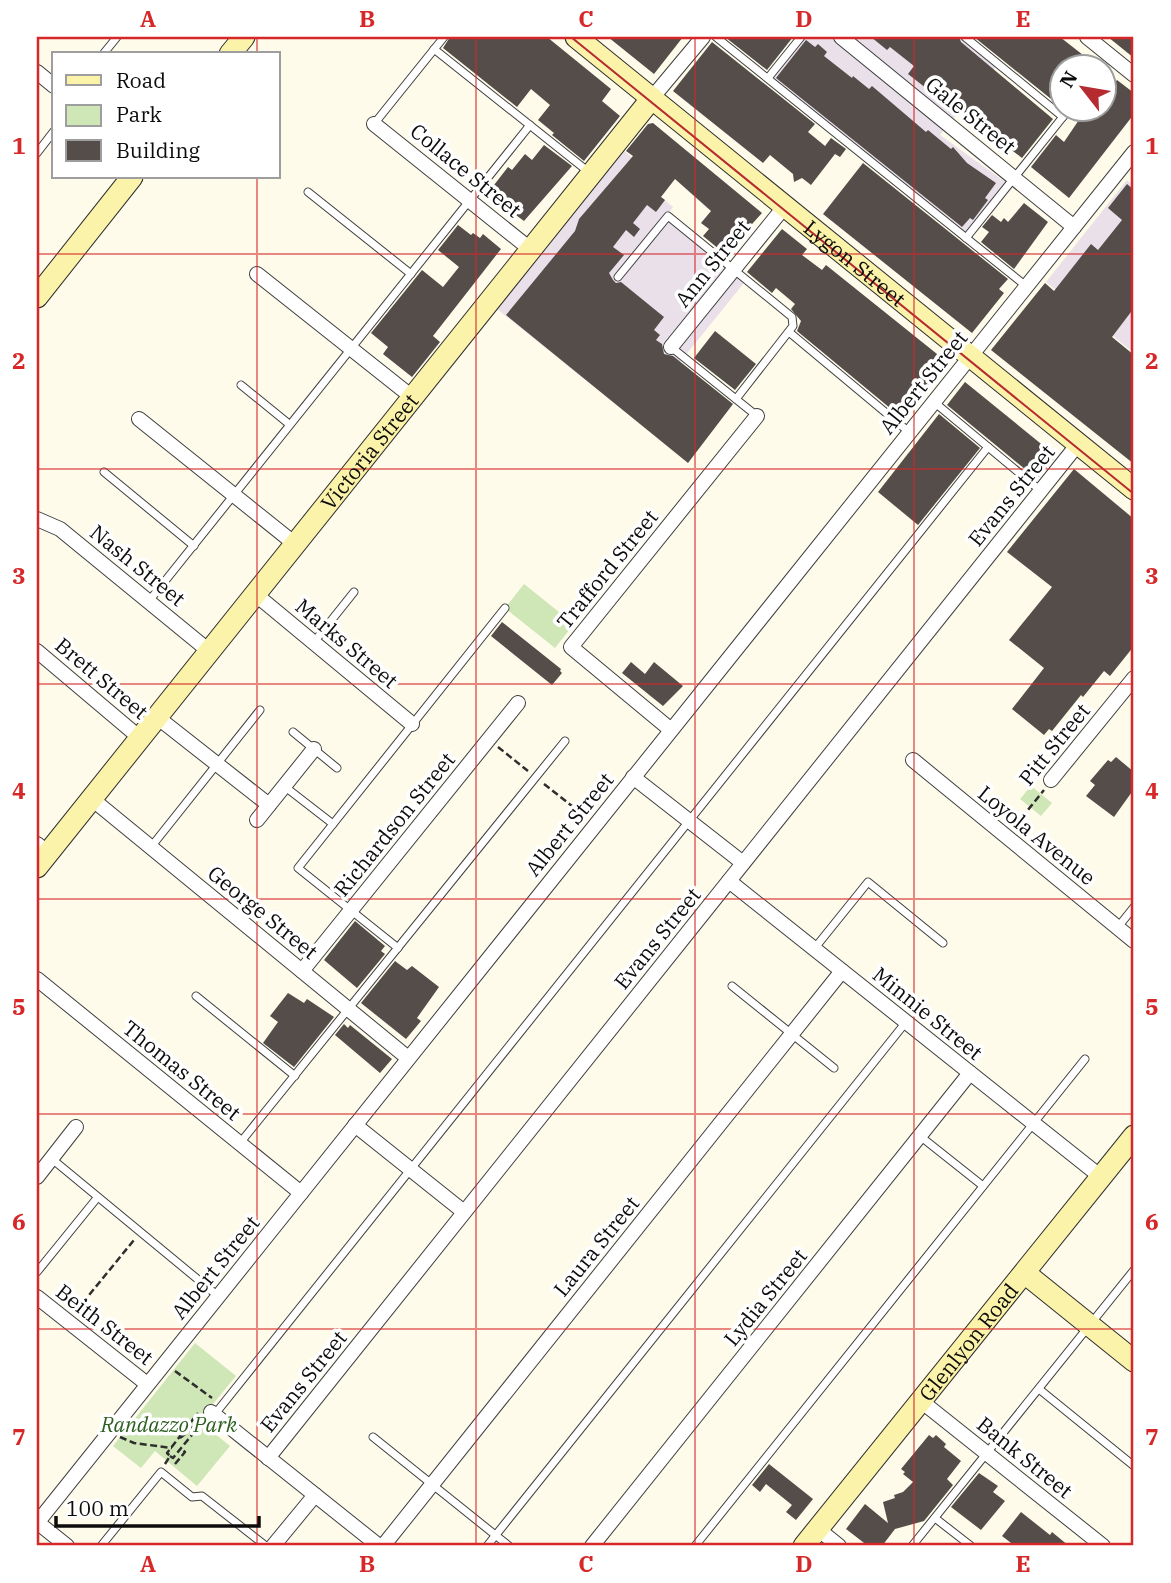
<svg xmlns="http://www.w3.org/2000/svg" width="1171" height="1583" viewBox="0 0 1171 1583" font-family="'IBM Plex Serif',serif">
	<rect width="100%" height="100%" fill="#fefbeb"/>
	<g fill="#e9e0ea">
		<path d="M804 37H962L997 65 940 135 1008 184 966 236 771 78Z"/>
		<path d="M623 150 650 173 643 182 673 207 669 213 748 278 634 419 497 309Z"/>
		<path d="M1127 180 1134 186V353L1046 282Z"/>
	</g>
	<g fill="#cfe6b7">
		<path d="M524 584 574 624 555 648 505 608Z"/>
		<path d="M1031 786 1052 803 1041 816 1020 799Z"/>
		<path d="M195 1343 236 1376 199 1421 230 1446 197 1486 155 1451 141 1468 113 1446Z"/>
	</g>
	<g fill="#544d49">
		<path d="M450 37H547L611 89 602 101 620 116 584 161 552 135 554 133 538 120 550 105 531 89 517 107 443 48Z"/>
		<path d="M608 37H683L654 74Z"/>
		<path d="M725 37H793L767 70Z"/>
		<path d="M871 37H959L961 42 1053 119 1022 158 958 108 956 112 940 99 908 74 914 66 890 47 887 50Z"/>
		<path d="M974 37H1060L1097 66H1062L1061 107Z"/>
		<path d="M1108 37H1134V58Z"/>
		<path d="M806 40 815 47 818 44 827 52 824 56 852 78 853 76 869 89 872 86 926 132 928 130 951 149 953 147 967 163 996 183 985 198 988 200 973 220 970 218 962 227 776 78Z"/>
		<path d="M712 42 815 124 808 132 825 146 831 138 846 149 840 157 835 154 811 185 802 178 794 182 793 174 770 155 763 163 673 91Z"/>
		<path d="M1117 80 1134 93V114L1069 198 1031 167 1056 135 1064 142 1087 108H1104V95Z"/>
		<path d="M653 123 762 213 725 254 703 236 709 229 701 223 711 211 675 179 661 197 665 200 656 212 647 205 633 223 640 229 634 237 626 230 613 247 624 255 609 273 613 280 616 283 621 282 664 317 654 330 660 335 656 340 662 344 664 354 673 356 733 404 688 463 506 315 575 231 579 219 633 156 626 151 648 124Z"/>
		<path d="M544 145 572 166 524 221 487 194 508 167 512 170 525 154 532 160Z"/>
		<path d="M863 163 1008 279 999 289 1004 293 972 333 823 214Z"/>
		<path d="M1127 184 1134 190V308L1112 337 1134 355V464L991 350 1045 283 1054 291 1091 244 1098 250 1122 220 1108 208Z"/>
		<path d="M1024 203 1048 222 1014 269 981 242 989 232 982 227 992 215 1001 222 1004 218 1008 222Z"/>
		<path d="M458 225 471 235 473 233 480 238 483 234 501 249 433 336 440 342 412 377 383 354 388 347 371 333 422 270 443 287 459 267 438 250Z"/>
		<path d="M782 229 807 249 802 255 822 270 826 265 947 362 902 418 797 331 801 321 791 309 795 304 776 288 772 293 747 272Z"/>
		<path d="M715 331 756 364 735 390 694 358Z"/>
		<path d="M965 382 1056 456 1037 479 947 405Z"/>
		<path d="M939 414 980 448 918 525 878 492Z"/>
		<path d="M1074 469 1134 519V646L1110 676 1104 671 1083 697 1081 695 1052 731 1049 729 1044 735 1012 709 1044 668 1009 640 1052 587 1007 552Z"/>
		<path d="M502 622 561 669 560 671 562 673 552 685 491 636Z"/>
		<path d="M631 662 645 674 654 662 683 686 663 706 622 673Z"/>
		<path d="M1116 757 1134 772V789L1114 817 1086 796 1095 785 1090 781 1108 760 1111 762Z"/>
		<path d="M355 921 385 946 381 951 385 954 357 988 324 960Z"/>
		<path d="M395 961 407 970 412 966 439 987 417 1018 421 1021 406 1039 361 1003Z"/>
		<path d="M288 993 304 1003 307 999 334 1017 294 1067 263 1043 278 1022 270 1016Z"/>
		<path d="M344 1024 348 1028 350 1025 392 1059 380 1073 335 1035Z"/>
		<path d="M929 1435 933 1438 936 1435 946 1444 944 1447 961 1461 947 1479 953 1485 924 1521 895 1529 882 1546H868L846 1529 865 1504 888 1523 883 1502 895 1498 894 1495 903 1492 913 1482 903 1474 905 1472 901 1469Z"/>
		<path d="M769 1464 813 1499 796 1520 786 1512 792 1505 766 1484 760 1492 752 1485Z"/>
		<path d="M979 1473 998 1486 993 1492 1005 1501 981 1530 951 1507Z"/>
		<path d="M1021 1512 1050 1535 1052 1532 1069 1546H1015L1002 1536Z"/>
	</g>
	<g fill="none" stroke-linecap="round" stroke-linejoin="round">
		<defs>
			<g id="lane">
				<path d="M716 37 1026 286"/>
				<path d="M965 37 1063 117"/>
				<path d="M434 49 590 173"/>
				<path d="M104 53 117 37"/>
				<path d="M768 78 801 37"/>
				<path d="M374 124 444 37"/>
				<path d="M37 153 54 131"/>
				<path d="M308 192 411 274"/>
				<path d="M966 238 1070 108"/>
				<path d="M618 277 668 216 792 317 793 326 736 399"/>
				<path d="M789 332 909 432"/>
				<path d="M671 347 757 416"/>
				<path d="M241 385 289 424"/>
				<path d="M934 402 1041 491"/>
				<path d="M104 472 194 546"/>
				<path d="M149 601 530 125"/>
				<path d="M314 642 354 592"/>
				<path d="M293 732 337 768"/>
				<path d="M284 786 333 824"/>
				<path d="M151 847 260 710"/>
				<path d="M1118 927 1134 907"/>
				<path d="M398 948 298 868 505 608"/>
				<path d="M814 949 868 882 943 943"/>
				<path d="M732 986 834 1068"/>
				<path d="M196 996 295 1076"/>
				<path d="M920 1136 983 1186"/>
				<path d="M240 1143 565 741"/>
				<path d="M52 1159 218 1296"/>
				<path d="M37 1272 97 1198"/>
				<path d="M1039 1389 1134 1466"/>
				<path d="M215 1414 988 447"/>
				<path d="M373 1437 509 1546"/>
				<path d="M935 1518 971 1546"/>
				<path d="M101 1546 161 1472 192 1497 202 1496 266 1546"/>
				<path d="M487 1546 906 1022"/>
				<path d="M695 1546 1085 1059"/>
				<path d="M912 1546 1134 1270"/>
			</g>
			<g id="street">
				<path d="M841 37 1074 227"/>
				<path d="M1087 37 1134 75"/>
				<path d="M37 72 54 86"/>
				<path d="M652 98 703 37"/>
				<path d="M374 124 530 249"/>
				<path d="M257 274 412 397"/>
				<path d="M671 347 785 206"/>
				<path d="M139 419 295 544"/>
				<path d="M37 519 60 529 209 651"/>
				<path d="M255 594 412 724"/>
				<path d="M37 651 140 738"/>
				<path d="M157 717 269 805"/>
				<path d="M671 730 571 647 757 416"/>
				<path d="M913 760 1134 941"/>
				<path d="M633 777 743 863"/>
				<path d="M1051 780 1134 678"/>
				<path d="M92 799 408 1058"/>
				<path d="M257 820 314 749"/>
				<path d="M37 844 48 853"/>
				<path d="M729 881 1101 1177"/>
				<path d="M302 971 518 703"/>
				<path d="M37 979 301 1193"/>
				<path d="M355 1125 464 1212"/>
				<path d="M37 1177 76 1127"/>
				<path d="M37 1297 147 1384"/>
				<path d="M921 1401 1103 1546"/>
				<path d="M211 1412 379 1546"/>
				<path d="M268 1458 1078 444"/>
				<path d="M37 1522 67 1546"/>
				<path d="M37 1523 1134 152"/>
				<path d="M818 1529 839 1546"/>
				<path d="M273 1546 315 1495"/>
				<path d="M383 1546 842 971"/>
				<path d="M592 1546 970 1073"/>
			</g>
			<g id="secondary">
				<path id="s1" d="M576 37 1134 489"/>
				<path d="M230 54 244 37"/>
				<path d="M37 297 132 177"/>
				<path id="s2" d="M37 867 652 98"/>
				<path d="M1026 1274 1134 1361"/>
				<path id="s3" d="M804 1546 1134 1136"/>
			</g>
		</defs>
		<use href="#lane" stroke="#3f3f3f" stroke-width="9"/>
		<use href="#street" stroke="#3f3f3f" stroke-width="16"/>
		<use href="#secondary" stroke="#2e2e2e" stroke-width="23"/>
		<g stroke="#2e2e2e" stroke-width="2.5" stroke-dasharray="7 3.5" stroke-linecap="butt">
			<path d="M498 747 528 771"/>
			<path d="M544 784 586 817"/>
			<path d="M1015 826 1044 790"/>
			<path d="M76 1311 134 1240"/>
			<path d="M175 1371 212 1398"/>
			<path d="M120 1437 134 1443 172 1448"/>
			<path d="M180 1438 189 1431 199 1419"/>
			<path d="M170 1456 173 1458 200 1425"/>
			<path d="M165 1464 170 1456 167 1453 198 1413"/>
			<path d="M175 1464 185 1452 181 1449"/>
		</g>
		<use href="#lane" stroke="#fff" stroke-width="7"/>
		<use href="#street" stroke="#fff" stroke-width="14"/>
		<use href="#secondary" stroke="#fbf3a9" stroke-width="21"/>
		<path stroke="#b52b30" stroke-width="2" d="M571 37 1134 494"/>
	</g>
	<path fill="none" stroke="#d62828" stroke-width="2" stroke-opacity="0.55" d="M257 37V54M476 37V1546M695 37V1546M914 37V1546M257 177V1546M37 254H1134M37 469H1134M37 684H1134M37 899H1134M37 1114H1134M37 1329H1134"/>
	<g text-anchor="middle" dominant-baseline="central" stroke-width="7" stroke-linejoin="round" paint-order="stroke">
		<g font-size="21" fill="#0c0c0c" stroke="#fff">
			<text transform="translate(971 115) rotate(39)">Gale Street</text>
			<text transform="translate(466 170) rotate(39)">Collace Street</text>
			<text transform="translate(712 263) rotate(-51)">Ann Street</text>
			<text stroke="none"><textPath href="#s1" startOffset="359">Lygon Street</textPath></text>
			<text transform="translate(923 382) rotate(-51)">Albert Street</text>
			<text stroke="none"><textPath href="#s2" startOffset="532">Victoria Street</textPath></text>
			<text transform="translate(1011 495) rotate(-51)">Evans Street</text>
			<text transform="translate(138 565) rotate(39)">Nash Street</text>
			<text transform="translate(607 569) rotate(-51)">Trafford Street</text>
			<text transform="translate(347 643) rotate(40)">Marks Street</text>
			<text transform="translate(102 678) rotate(40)">Brett Street</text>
			<text transform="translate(1054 744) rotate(-51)">Pitt Street</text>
			<text transform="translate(394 824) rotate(-51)">Richardson Street</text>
			<text transform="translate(569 824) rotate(-51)">Albert Street</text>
			<text transform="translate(1037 835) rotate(39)">Loyola Avenue</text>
			<text transform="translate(263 912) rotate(39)">George Street</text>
			<text transform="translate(657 938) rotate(-51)">Evans Street</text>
			<text transform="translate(928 1013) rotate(39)">Minnie Street</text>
			<text transform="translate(182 1070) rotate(39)">Thomas Street</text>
			<text transform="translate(596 1246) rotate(-51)">Laura Street</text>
			<text transform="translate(215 1267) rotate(-51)">Albert Street</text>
			<text transform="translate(765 1297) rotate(-51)">Lydia Street</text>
			<text transform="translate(105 1324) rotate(38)">Beith Street</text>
			<text stroke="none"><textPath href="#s3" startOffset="262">Glenlyon Road</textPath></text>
			<text transform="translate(303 1381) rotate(-51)">Evans Street</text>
			<text transform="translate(1025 1457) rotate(39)">Bank Street</text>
		</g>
		<g font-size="21" font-style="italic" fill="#2d6020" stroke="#fff">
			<text x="169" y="1424">Randazzo Park</text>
		</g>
	</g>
	<rect width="1171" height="1583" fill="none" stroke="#ffffff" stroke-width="77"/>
	<rect x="52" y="52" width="228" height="126" fill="#ffffff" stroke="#9e9e9e" stroke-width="2"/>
	<rect x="66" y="75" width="35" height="10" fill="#fbf3a9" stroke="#9e9e9e" stroke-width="2"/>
	<text x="116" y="88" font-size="21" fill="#0c0c0c">Road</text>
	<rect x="66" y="105" width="35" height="21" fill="#cfe6b7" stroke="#9e9e9e" stroke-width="2"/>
	<text x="116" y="122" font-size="21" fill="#0c0c0c">Park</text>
	<rect x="66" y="140" width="35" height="21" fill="#544d49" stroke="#9e9e9e" stroke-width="2"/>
	<text x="116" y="158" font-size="21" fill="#0c0c0c">Building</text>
	<g transform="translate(1083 88) rotate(301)"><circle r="33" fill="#ffffff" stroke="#9e9e9e" stroke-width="2"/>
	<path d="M0-5L12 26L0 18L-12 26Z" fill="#b52b30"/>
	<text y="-10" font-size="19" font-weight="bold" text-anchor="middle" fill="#0c0c0c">N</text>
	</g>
	<path d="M56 1516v10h203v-10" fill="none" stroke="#0c0c0c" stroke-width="3.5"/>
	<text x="66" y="1516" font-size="21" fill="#0c0c0c" stroke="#ffffff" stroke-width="5" paint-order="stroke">100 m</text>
	<rect x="38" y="38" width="1094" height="1506" fill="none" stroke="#d62828" stroke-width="2.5"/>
	<g font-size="23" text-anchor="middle" font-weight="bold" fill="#d62828">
		<text x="148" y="27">A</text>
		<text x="367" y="27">B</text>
		<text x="586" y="27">C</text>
		<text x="804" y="27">D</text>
		<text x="1023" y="27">E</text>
		<text x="19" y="154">1</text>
		<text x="1152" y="154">1</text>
		<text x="19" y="369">2</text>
		<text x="1152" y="369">2</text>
		<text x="19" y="584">3</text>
		<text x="1152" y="584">3</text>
		<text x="19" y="799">4</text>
		<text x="1152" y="799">4</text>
		<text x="19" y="1015">5</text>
		<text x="1152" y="1015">5</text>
		<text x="19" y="1230">6</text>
		<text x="1152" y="1230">6</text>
		<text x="19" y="1445">7</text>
		<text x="1152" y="1445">7</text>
		<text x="148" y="1572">A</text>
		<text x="367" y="1572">B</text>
		<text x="586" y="1572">C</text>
		<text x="804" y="1572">D</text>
		<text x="1023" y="1572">E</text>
	</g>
</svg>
